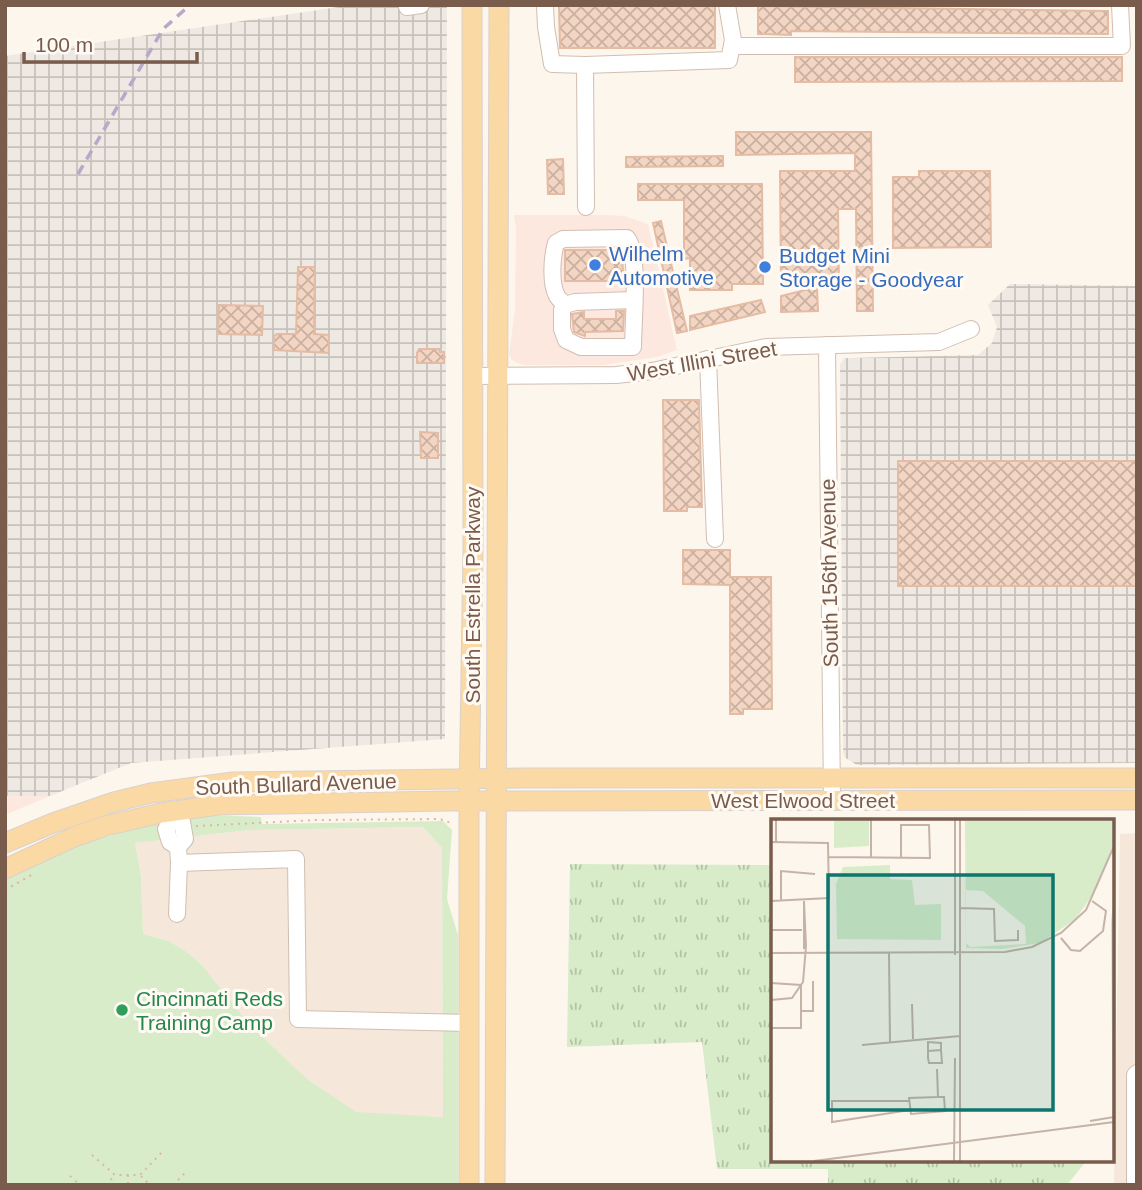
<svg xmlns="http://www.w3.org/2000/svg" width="1142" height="1190" viewBox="0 0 1142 1190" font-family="Helvetica,sans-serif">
	<defs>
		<pattern id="industrial-grid" width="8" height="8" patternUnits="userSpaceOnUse" patternTransform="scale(1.75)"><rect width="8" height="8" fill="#efe9e4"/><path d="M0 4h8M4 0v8" fill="none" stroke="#c7c0bb"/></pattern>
		<pattern id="grass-tufts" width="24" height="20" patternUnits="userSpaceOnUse" patternTransform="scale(1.75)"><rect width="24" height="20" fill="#d8ecc9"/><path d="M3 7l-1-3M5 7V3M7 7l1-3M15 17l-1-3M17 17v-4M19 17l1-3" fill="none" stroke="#b4c2a5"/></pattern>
		<pattern id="building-cross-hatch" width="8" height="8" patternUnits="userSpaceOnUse" patternTransform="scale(1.75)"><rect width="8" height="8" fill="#f3d5c3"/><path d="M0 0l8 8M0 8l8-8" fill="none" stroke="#cab0a1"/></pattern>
	</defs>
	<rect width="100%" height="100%" fill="#fdf6ec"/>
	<g fill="#f5e8da">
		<path d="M423 827 442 848 443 1117 356 1113 307 1079 250 1025 202 965 187 952 169 941 143 934 141 876 135 843 249 830Z"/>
		<path d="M1137 833V1185H1114L1120 834Z"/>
	</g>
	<g fill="#fde8e0">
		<path d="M514 215H608L624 216 648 224 677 350 657 357 603 365H525L517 363 511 359 509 354 515 310 516 229Z"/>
		<path d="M5 796H50L5 815Z"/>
	</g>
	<g fill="url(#industrial-grid)">
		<path d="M352 5H447L445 739 131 763 50 796H5V56Z"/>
		<path d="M1010 284 1137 286V763L857 765 844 757 843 751 840 365 844 358H851L978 355 992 343 997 327 988 305Z"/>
	</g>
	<path fill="url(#grass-tufts)" d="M570 864 773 865V1160H1087L1067 1185H828V1169H717L702 1042 567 1047Z"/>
	<path fill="#d8ecc9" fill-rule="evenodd" d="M209 815 261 817 262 824 443 821 452 830 447 899 458 935V1185H5V880C68 842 138 826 209 815ZM423 827 442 848 443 1117 356 1112 307 1079 250 1025 202 965 187 952 169 941 143 934 141 876 135 843 249 830Z"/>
	<g fill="url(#building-cross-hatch)" stroke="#e6bba3" stroke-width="2">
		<path d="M715 5V48H560L559 6Z"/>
		<path d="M758 6 1108 11V34L791 31V35L758 34Z"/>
		<path d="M795 57H1122V81L795 82Z"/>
		<path d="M736 132H871L873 311H857L856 209H838L839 287H817L816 284H781L780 171H855V153L736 155Z"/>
		<path d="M723 156V166L626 167V157Z"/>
		<path d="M563 159 564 194H548L547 160Z"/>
		<path d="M919 171H990L991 247 893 248V177H919Z"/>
		<path d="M638 184H762L763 284H732V290H690V258L684 259V200H638Z"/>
		<path d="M661 221 687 331 677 333 653 223Z"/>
		<path d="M565 250H621L624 281H565Z"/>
		<path d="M298 267H315L314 334 329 335V353L274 350V336L277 334H296Z"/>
		<path d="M817 287 818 311 781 312V296Z"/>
		<path d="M761 300 765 312 690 330V316Z"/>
		<path d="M219 305 263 306 262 335 218 334Z"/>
		<path d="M616 311H624L623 331 585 332V336L574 332 572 314 584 312V319H616Z"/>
		<path d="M419 349H439L440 352H444V363H417V353Z"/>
		<path d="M663 400H699L702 507H687V511H664Z"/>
		<path d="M420 432 438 433V458H421Z"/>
		<rect x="898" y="461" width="239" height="125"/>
		<path d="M683 550H730V577H771L772 709H743V714H730V585L683 584Z"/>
	</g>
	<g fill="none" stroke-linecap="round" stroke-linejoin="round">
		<defs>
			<g id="minor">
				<path d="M545 5 546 27 552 64 585 65 729 60 733 40 727 5"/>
				<path d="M407 7 421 5"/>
				<path d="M732 46H1122L1120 5"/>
				<path d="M585 65 586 207"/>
				<path d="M565 305C563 302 559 300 557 296 550 283 552 257 556 243L563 239 627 238C640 253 633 324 633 347H581L566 340 562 329V310L565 305 575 302 633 300"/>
				<path d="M827 345 832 800"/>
				<path d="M708 359 715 539"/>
				<path d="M472 376 616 375 652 371 766 347 939 342 971 329"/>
				<path d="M171 812 173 819 166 829 170 842 178 847"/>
				<path d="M173 819 182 822 185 839 178 847 179 863"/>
				<path d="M177 914 179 863 296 859 298 1019 469 1023"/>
				<path d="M1135 1185V1075L1137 1073"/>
			</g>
			<g id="major">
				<path d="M5 843 53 823 114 802 151 793 233 782 523 778H1137"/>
				<path d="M5 869 74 837 105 826 161 813 218 805 448 801 1137 800"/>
				<path d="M469 1185V801L473 549 472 5"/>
				<path d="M495 1185 499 5"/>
			</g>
		</defs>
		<use href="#minor" stroke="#d1beb0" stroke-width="18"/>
		<use href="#major" stroke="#dad1cd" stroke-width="21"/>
		<g stroke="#d9b8a5" stroke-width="2" stroke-dasharray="2 5" stroke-linecap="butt">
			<path d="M196 826 316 820 440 819 451 823"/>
			<path d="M5 890 35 873"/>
			<path d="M92 1155 115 1175H140L163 1151"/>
			<path d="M128 1175V1185"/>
			<path d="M70 1176 80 1185"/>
			<path d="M141 1176 150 1185"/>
			<path d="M106 1185 115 1175"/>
			<path d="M173 1185 185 1173"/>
		</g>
		<use href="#minor" stroke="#fff" stroke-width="16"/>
		<use href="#major" stroke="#fbd9a5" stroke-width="19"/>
		<path stroke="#b9a8c9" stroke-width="3.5" stroke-dasharray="10 7" stroke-linecap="butt" d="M78 174 163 29 190 5"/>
	</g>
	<g fill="#3f7fe0" stroke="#fffaf3" stroke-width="2.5">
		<circle cx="595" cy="265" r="7"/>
		<circle cx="765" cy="267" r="7"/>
	</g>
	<circle fill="#2e9e5b" stroke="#fffaf3" stroke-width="2.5" cx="122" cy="1010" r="7"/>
	<g text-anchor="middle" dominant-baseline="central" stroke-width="6" stroke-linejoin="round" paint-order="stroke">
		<g font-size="21" fill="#366cbe" stroke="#fffaf3" text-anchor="start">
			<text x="609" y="253">Wilhelm<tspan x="609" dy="24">Automotive</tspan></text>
			<text x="779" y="255">Budget Mini<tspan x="779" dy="24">Storage - Goodyear</tspan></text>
		</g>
		<g font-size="21" fill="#7a5c4d" stroke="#fffaf3">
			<text transform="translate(702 361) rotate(-10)">West Illini Street</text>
			<text transform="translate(829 573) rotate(-91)">South 156th Avenue</text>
			<text transform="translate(472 595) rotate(-90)">South Estrella Parkway</text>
			<text transform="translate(296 784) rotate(-2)">South Bullard Avenue</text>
			<text x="803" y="800">West Elwood Street</text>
		</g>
		<g font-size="21" fill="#27864d" stroke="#fffaf3" text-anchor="start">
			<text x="136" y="998">Cincinnati Reds<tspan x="136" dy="24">Training Camp</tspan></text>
		</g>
	</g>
	<g transform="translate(771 819)">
		<rect width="343" height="343" fill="#fdf6ec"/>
		<path d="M63 1H98V27L63 29ZM119 46V60L141 61 144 86 170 85V121L66 120 65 65 72 48Z" fill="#d8ecc9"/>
		<path d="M194 1H343V22L327 67 305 100 269 124 231 130 195 129ZM195 71 212 72 254 107 255 125 199 128 195 124Z" fill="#d8ecc9" fill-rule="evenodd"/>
		<path d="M343 78V342H342L340 102Z" fill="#bfe3e8"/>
		<path fill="none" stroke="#c5b3a7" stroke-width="2" d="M5 1V23M100 1V38M184 1V136M0 23 57 24 58 79 0 82M58 38 159 39 158 6H130V39M10 82V52L44 55M189 89 223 90 224 122 247 121V111M0 111H31M290 119 300 131 309 132 332 112 335 92 321 82M118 133 119 223M0 134 234 133 261 128 290 114 315 91 343 27M0 164 30 166V209H0M0 181 21 179 32 163 35 127 33 82V130M141 185 142 220M30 192H42V162M91 226 189 217M157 232 170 231V224L157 223V239L158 244H171L170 231M166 250 167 278M167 278H173L174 292 140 295 138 279ZM138 282H61V303L139 291M319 302 343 298M43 342 343 303M183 342 184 239M189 342V1"/>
		<path fill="#0f766e" fill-opacity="0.15" stroke="#0f766e" stroke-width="3.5" d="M57 56H282V291H57Z"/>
		<rect width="343" height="343" fill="none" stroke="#7a5c4d" stroke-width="3.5"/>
	</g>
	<rect width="1142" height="1190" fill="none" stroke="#7a5c4d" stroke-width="14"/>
	<path d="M24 52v10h173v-10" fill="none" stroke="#7a5c4d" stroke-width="3.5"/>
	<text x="35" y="52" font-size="21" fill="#7a5c4d" stroke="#fffaf3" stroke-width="5" paint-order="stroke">100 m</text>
</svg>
